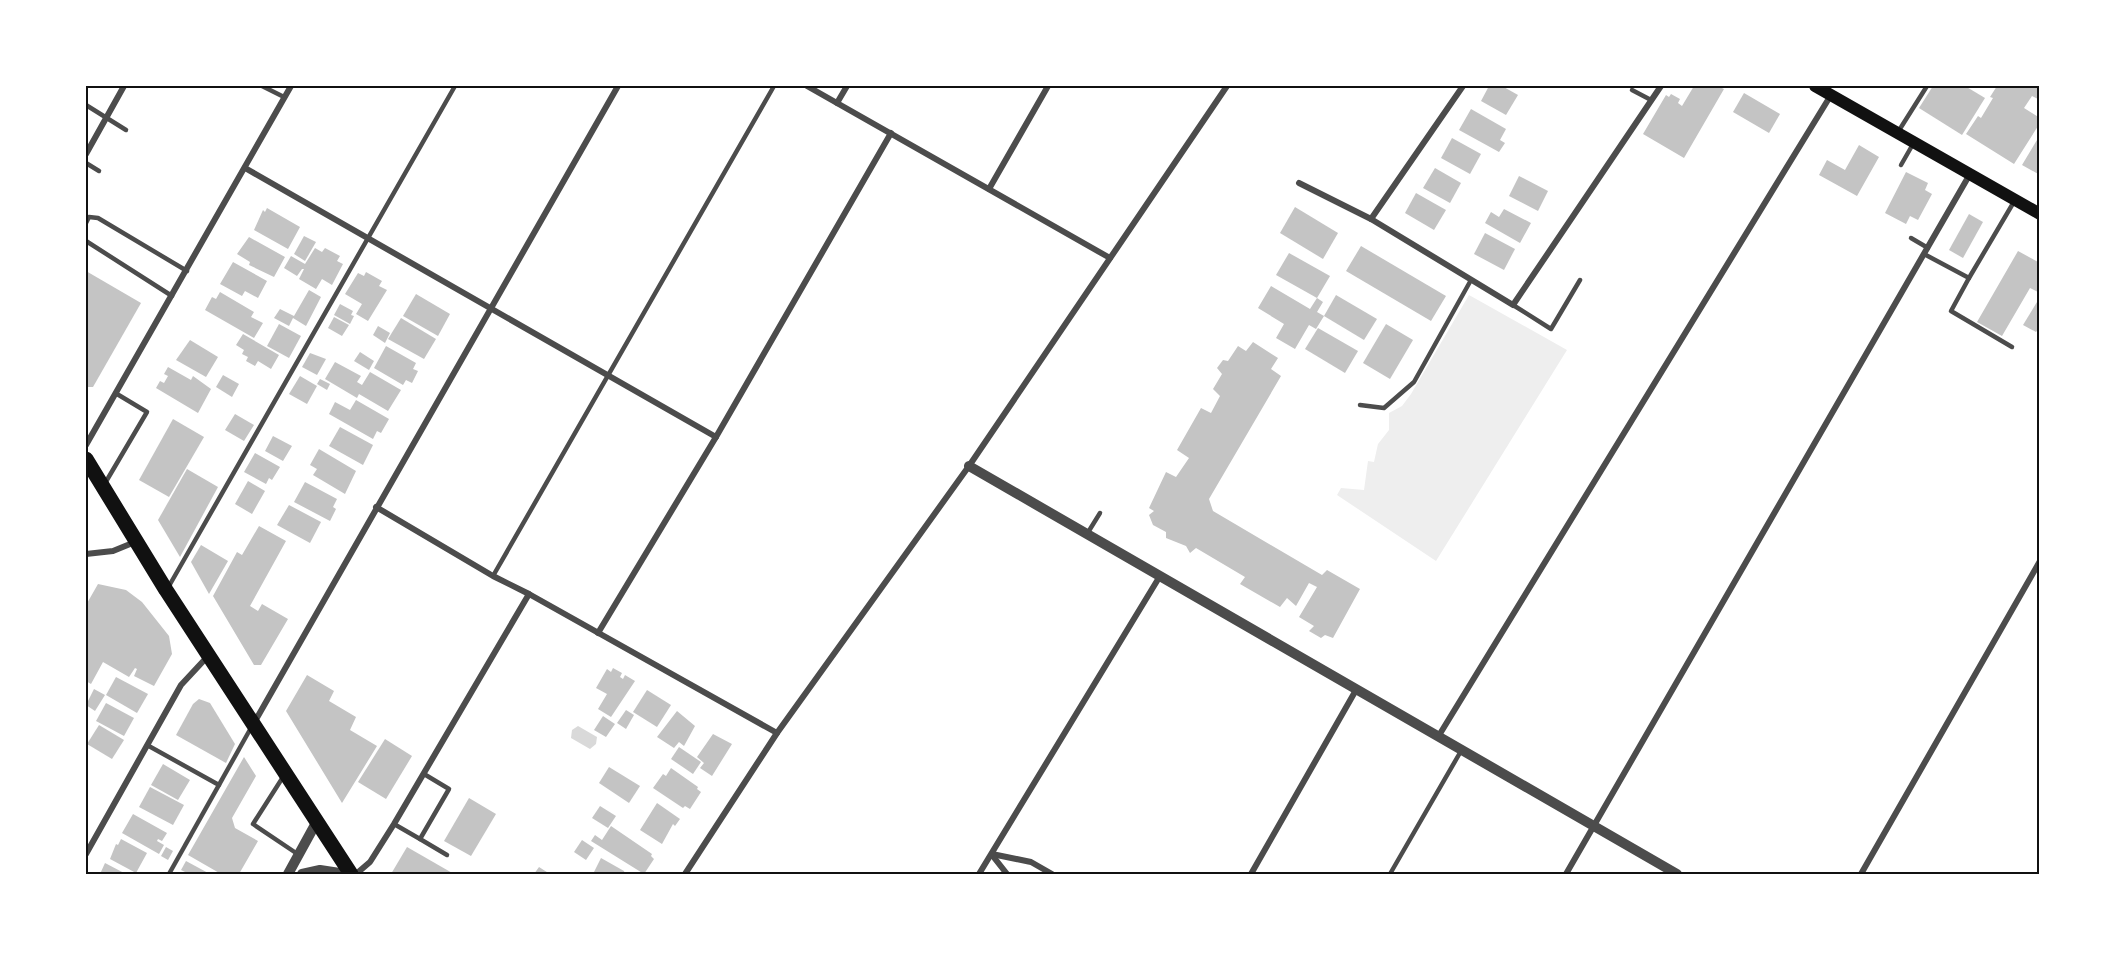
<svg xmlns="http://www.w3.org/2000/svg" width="2125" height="960" viewBox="0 0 2125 960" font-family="'Source Sans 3',sans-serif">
	<rect width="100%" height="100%" fill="#fff"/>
	<path fill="#eee" d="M1469 295 1567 350 1436 561 1337 495 1341 488 1364 490 1368 461 1374 462 1378 444 1389 430V413L1402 406 1411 394Z"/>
	<path fill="#d9d9d9" d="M578 726 597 737 596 744 590 749 571 738 572 730Z"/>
	<g fill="#c4c4c4">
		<path d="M1489 86H1502L1518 95 1506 115 1481 101Z"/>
		<path d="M1694 86H1718L1724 89 1684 158 1643 134 1666 95 1669 97 1671 94 1680 99 1678 103 1682 106Z"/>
		<path d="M1933 86H1965L1985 98 1962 135 1919 108Z"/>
		<path d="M1997 86H2040V100L2032 96 2024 108 2040 118V123L2014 164 1966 134 1978 116 1981 118 1993 98 1990 97Z"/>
		<path d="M1744 93 1780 114 1769 133 1733 112Z"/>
		<path d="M1471 109 1506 129 1500 140 1505 143 1499 152 1459 130Z"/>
		<path d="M2040 135V175L2022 165Z"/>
		<path d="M1452 138 1481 154 1470 174 1441 158Z"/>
		<path d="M1859 145 1879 157 1857 196 1819 175 1827 160 1845 170Z"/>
		<path d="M1435 168 1461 183 1450 203 1423 188Z"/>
		<path d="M1906 172 1928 183 1925 190 1932 194 1918 220 1910 216 1906 224 1885 213Z"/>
		<path d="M1519 176 1548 191 1538 211 1509 196Z"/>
		<path d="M1416 193 1446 210 1434 230 1405 213Z"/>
		<path d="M1295 207 1338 233 1323 259 1280 233Z"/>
		<path d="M267 208 300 227 288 249 254 230 263 210 265 212Z"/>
		<path d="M1504 209 1531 223 1520 243 1485 223 1491 212 1499 217Z"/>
		<path d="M1969 214 1983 222 1963 258 1949 250Z"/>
		<path d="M1485 233 1515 249 1504 270 1474 254Z"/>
		<path d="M304 236 316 242 305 261 294 254Z"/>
		<path d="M249 237 285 257 274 277 249 265 250 262 237 254Z"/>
		<path d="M1361 246 1446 296 1431 321 1346 271Z"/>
		<path d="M315 248 322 252 325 248 340 256 337 261 343 264 332 285 322 279 316 289 299 279 304 269H302L297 276 284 268 291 256 305 264Z"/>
		<path d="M2018 251 2040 263V293L2030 288 2002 336 1977 322Z"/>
		<path d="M1289 253 1330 276 1317 298 1276 275Z"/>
		<path d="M233 262 267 281 258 298 245 291 242 296 220 284Z"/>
		<path d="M86 271 141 303 93 387H86Z"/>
		<path d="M366 272 382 281 379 286 387 290 368 321 356 314 362 304 345 294 358 273 364 276Z"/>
		<path d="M1271 286 1310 309 1317 298 1323 302 1317 312 1324 316 1316 329 1309 325 1295 349 1276 338 1284 324 1258 308Z"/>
		<path d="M309 290 321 297 306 326 293 318 289 326 274 318 280 309 294 316Z"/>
		<path d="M220 292 254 312 251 317 263 323 254 338 205 310 212 297 216 299Z"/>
		<path d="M416 294 450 314 438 336 403 316Z"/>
		<path d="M1336 295 1377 319 1364 340 1324 316Z"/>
		<path d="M2040 297V327L2036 332 2023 325Z"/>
		<path d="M340 304 353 311 351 315 354 316 350 324 334 315Z"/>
		<path d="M334 317 349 325 342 336 328 328Z"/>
		<path d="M401 318 436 339 424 359 388 339Z"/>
		<path d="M279 324 301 336 289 358 267 346Z"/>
		<path d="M1386 324 1413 340 1390 379 1363 363Z"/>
		<path d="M378 326 390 333 385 343 373 335Z"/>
		<path d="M1318 328 1358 351 1345 373 1305 349Z"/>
		<path d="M243 334 279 355 271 369 258 361 255 366 246 361 248 357 242 354 244 350 236 345Z"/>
		<path d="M190 340 218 357 206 377 176 360Z"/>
		<path d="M1253 342 1278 358 1271 369 1281 376 1209 499 1213 511 1322 575 1327 570 1360 589 1333 638 1325 635 1321 638 1309 631 1314 626 1299 617 1317 587 1309 583 1296 606 1287 598 1280 607 1240 584 1245 577 1196 548 1190 553 1186 546 1166 538V532L1153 525 1149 515 1154 511 1149 508 1166 472 1176 477 1189 458 1177 450 1201 408 1211 413 1220 396 1213 389 1222 374 1217 368 1223 360 1228 361 1238 346 1246 351Z"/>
		<path d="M386 346 416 363 413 369 418 371 412 383 406 380 403 385 374 368Z"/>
		<path d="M360 352 374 361 369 370 354 361Z"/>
		<path d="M310 353 326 359 317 375 302 367Z"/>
		<path d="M335 362 361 376 357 382 362 385 370 372 401 390 388 411 359 394 357 398 325 379Z"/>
		<path d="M168 367 191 380 193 376 211 389 198 413 156 388 160 381 164 383 168 376 164 374Z"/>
		<path d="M223 375 239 384 232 397 216 387Z"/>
		<path d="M300 376 317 386 307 404 289 394Z"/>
		<path d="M320 379 330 384 327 390 317 384Z"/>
		<path d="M356 400 389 419 381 433 377 431 373 439 329 414 335 402 350 410Z"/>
		<path d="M235 414 254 425 244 441 225 430Z"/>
		<path d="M173 419 204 437 169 497 139 480Z"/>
		<path d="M340 427 373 445 363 465 329 446Z"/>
		<path d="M273 436 292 446 283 461 265 451Z"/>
		<path d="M319 449 356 471 345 494 313 475 317 469 310 465Z"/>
		<path d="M255 453 280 467 272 480 269 478 266 484 244 472Z"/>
		<path d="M187 469 218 487 180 557 158 520Z"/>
		<path d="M248 481 265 491 252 514 235 504Z"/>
		<path d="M305 482 337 499 333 507 336 509 330 521 294 502Z"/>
		<path d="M289 505 321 522 310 543 277 525Z"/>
		<path d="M259 526 286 541 250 606 258 611 262 604 288 619 261 665H254L213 596 237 552 242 555Z"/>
		<path d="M201 545 228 561 209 594 191 562Z"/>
		<path d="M98 584 126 590 142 602 169 636 172 654 154 686 134 676 137 669 135 668 129 677 103 662 91 684 86 681V605Z"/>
		<path d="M613 668 622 673 620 677 623 679 625 675 635 681 611 717 598 709 607 694 596 688 607 669 611 672Z"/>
		<path d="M307 675 334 691 329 701 356 717 350 730 377 746 342 803 286 711Z"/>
		<path d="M116 677 148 694 137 713 106 695Z"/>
		<path d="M94 689 105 695 95 711 86 705Z"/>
		<path d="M647 690 671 705 657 727 633 712Z"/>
		<path d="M199 699 210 703 235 744 226 763 176 735 193 704Z"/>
		<path d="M106 703 134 718 124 736 96 721Z"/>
		<path d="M626 710 634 715 626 729 617 723Z"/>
		<path d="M677 711 695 726 684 746 679 742 674 748 657 737Z"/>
		<path d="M603 716 615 724 606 737 594 730Z"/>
		<path d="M99 725 124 740 112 759 87 744Z"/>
		<path d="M713 734 732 744 712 776 700 768 704 763 697 757Z"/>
		<path d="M385 739 412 756 386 799 358 782Z"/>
		<path d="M679 747 701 762 693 774 671 759Z"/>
		<path d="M244 757 256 776 232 818 235 828 258 841 239 874H221L188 855Z"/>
		<path d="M163 764 190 780 178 800 151 785Z"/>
		<path d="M609 767 640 786 629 803 599 783Z"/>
		<path d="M671 768 698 787 697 789 701 792 690 809 685 806 683 808 653 788 663 774 666 776Z"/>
		<path d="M150 787 184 805 173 825 139 807Z"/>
		<path d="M469 798 496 814 471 856 444 841Z"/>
		<path d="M657 803 680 819 675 826 673 824 662 844 640 830Z"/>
		<path d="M600 806 616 816 608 828 592 818Z"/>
		<path d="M133 814 167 833 162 841 158 839 157 841 164 845 159 854 122 833Z"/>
		<path d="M611 826 652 854 651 856 654 859 644 874 591 841 595 835 602 840Z"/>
		<path d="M121 839 147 853 136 873 110 859 116 844 118 845Z"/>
		<path d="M582 840 594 848 586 860 574 852Z"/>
		<path d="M166 847 173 851 168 860 161 856Z"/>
		<path d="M407 847 454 874H391Z"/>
		<path d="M601 858 624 871 625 874H593Z"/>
		<path d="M186 861 210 874H189L181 870Z"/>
		<path d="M105 863 126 874H100Z"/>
		<path d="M539 867 550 874H534Z"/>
	</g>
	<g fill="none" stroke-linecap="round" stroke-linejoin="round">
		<g stroke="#4c4c4c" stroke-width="4.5">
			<path d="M262 86 284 97"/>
			<path d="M1632 90 1651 100"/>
			<path d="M86 105 126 130"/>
			<path d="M1898 132 1927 86"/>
			<path d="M86 163 99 171"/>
			<path d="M1901 165 1913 144"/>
			<path d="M86 223 89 217 98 218 187 271"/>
			<path d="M1911 238 1928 248"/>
			<path d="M86 241 172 296"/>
			<path d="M1924 254 1969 278 2015 200"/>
			<path d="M1969 278 1951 311 2012 347"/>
			<path d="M1513 305 1551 329 1580 280"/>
			<path d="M1360 405 1384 408 1414 382 1471 280"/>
			<path d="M104 485 147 412 117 394"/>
			<path d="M1087 534 1100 513"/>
			<path d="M493 576 774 86"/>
			<path d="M169 586 455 86"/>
			<path d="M147 745 219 785"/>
			<path d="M424 774 449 789 420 839 447 855"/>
			<path d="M283 777 253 824 299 855"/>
			<path d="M394 824 420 839"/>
			<path d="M169 874 252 726"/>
			<path d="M1390 874 1461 751"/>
		</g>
		<g stroke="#4c4c4c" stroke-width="6">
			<path d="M807 86 1110 258"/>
			<path d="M837 103 847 86"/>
			<path d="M86 154 124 86"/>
			<path d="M245 168 716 437"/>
			<path d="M1299 183 1371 219 1513 305 1661 86"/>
			<path d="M989 189 1048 86"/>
			<path d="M1371 219 1463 86"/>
			<path d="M86 445 291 86"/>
			<path d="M376 507 493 576 529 594 777 733"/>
			<path d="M86 554 113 551 135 542"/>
			<path d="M598 633 716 437 891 133"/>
			<path d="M254 723 618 86"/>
			<path d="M1438 737 1831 95"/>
			<path d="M86 854 181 685 208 656"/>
			<path d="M992 854 1031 862 1052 874"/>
			<path d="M992 855 1007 874"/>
			<path d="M356 874 370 862 394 824 529 594"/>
			<path d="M685 874 777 733 969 466 1227 86"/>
			<path d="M979 874 1160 576"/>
			<path d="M1251 874 1356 690"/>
			<path d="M1566 874 1970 174"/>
			<path d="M1861 874 2040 561"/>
		</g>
		<g stroke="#4c4c4c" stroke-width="10">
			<path d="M969 466 1677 874"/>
			<path d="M288 874 316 823"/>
			<path d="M302 874 320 870 346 874"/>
		</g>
		<path stroke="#111" stroke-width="12" d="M1815 86 2040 214"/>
		<path stroke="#111" stroke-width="15" d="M86 459 166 590 351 874"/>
	</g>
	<rect width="2125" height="960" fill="none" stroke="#ffffff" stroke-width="174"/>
	<rect x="87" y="87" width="1951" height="786" fill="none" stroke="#111" stroke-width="2"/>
</svg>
